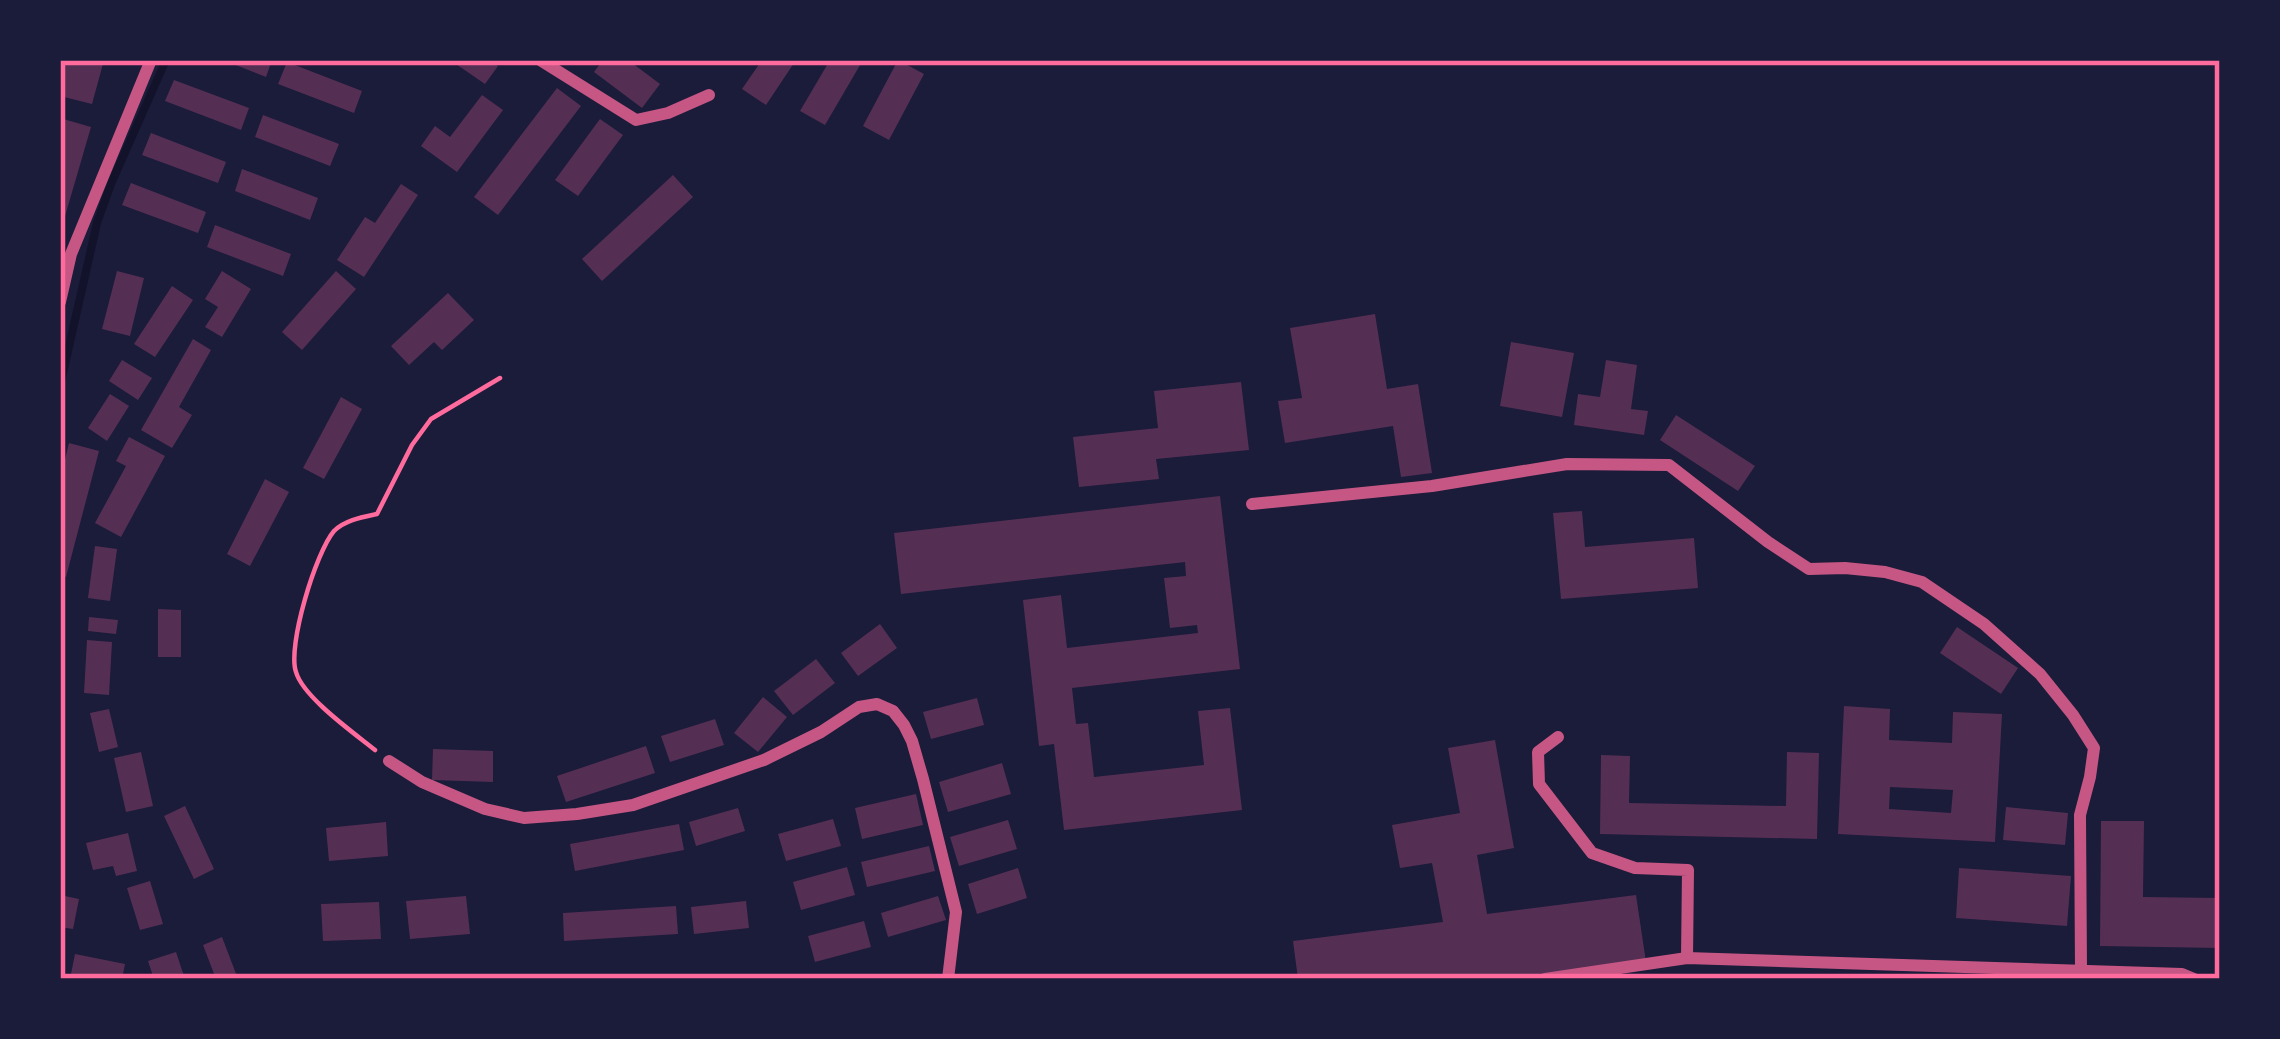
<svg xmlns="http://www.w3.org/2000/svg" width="2280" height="1039" viewBox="0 0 2280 1039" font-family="'DejaVu Sans',sans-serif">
	<rect width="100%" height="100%" fill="#1b1b3a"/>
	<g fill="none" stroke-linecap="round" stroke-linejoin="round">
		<path stroke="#12122b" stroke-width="8" d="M60 386 97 223 111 184 166 60"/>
	</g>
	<g fill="#542f53" fill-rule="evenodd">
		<path d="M65 60H104L92 104 60 96V80Z"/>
		<path d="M223 60H272L266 77Z"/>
		<path d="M450 60H490L498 66 485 84Z"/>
		<path d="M603 60H628L660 84 642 108 594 72Z"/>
		<path d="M762 60H796L766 105 742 89Z"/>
		<path d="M830 60H863L825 125 800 111Z"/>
		<path d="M898 60 924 74 889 140 863 126Z"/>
		<path d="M287 62 362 91 354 113 278 84Z"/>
		<path d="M174 80 249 108 241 130 165 101Z"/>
		<path d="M557 88 581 106 498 215 474 197Z"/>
		<path d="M482 95 503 110 457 172 421 146 435 126 450 137Z"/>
		<path d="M263 115 339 144 330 166 255 137Z"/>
		<path d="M60 118 91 127 61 230H60Z"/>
		<path d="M600 119 623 135 578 196 555 180Z"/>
		<path d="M151 133 226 162 218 183 142 155Z"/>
		<path d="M242 169 318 198 310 220 235 191Z"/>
		<path d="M673 175 693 197 602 281 582 259Z"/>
		<path d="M131 183 206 212 198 233 122 205Z"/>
		<path d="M401 184 418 195 364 277 337 260 365 217 375 223Z"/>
		<path d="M215 225 291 254 283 276 207 247Z"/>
		<path d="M117 271 144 278 130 336 102 329Z"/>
		<path d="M222 271 251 289 222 337 205 327 218 307 205 299Z"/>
		<path d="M336 271 356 289 302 350 282 332Z"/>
		<path d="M172 286 193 300 155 357 134 344Z"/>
		<path d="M448 293 474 320 442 350 434 342 409 365 391 346Z"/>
		<path d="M1375 314 1387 389 1418 384 1432 473 1401 477 1393 426 1285 443 1278 401 1302 398 1290 328Z"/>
		<path d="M193 339 211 350 179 407 192 415 172 448 141 430Z"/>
		<path d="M1511 342 1574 353 1562 417 1500 406Z"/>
		<path d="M122 360 152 378 138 400 109 381Z"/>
		<path d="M1606 360 1637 365 1631 409 1648 411 1644 435 1574 425 1578 394 1600 397Z"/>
		<path d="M1241 382 1249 450 1156 459 1159 479 1079 487 1073 437 1158 428 1154 391Z"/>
		<path d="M110 394 129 406 107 441 88 428Z"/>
		<path d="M341 397 362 409 324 479 303 468Z"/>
		<path d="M1676 415 1755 466 1738 491 1660 440Z"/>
		<path d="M129 437 165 456 121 537 95 523 126 466 116 461Z"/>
		<path d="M69 443 99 451 66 577 60 575V480Z"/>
		<path d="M265 479 289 492 250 566 227 554Z"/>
		<path d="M1220 496 1240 669 1072 688 1076 724 1088 723 1094 777 1204 765 1198 711 1230 708 1242 810 1064 830 1054 744 1039 746 1023 600 1061 595 1067 648 1198 633 1197 625 1170 628 1164 578 1186 576 1185 562 901 594 894 533Z"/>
		<path d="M1582 511 1585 547 1694 538 1698 588 1561 599 1553 513Z"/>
		<path d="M95 546 117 549 110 601 88 598Z"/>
		<path d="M158 609 181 610V657H158Z"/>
		<path d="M89 617 118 620 116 634 88 631Z"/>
		<path d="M880 624 897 648 858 676 841 653Z"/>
		<path d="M1957 627 2018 668 2001 694 1940 653Z"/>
		<path d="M87 640 112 642 109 695 84 693Z"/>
		<path d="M816 659 835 683 793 715 774 691Z"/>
		<path d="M763 697 787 717 758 752 734 733Z"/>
		<path d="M977 698 984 725 931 739 923 712Z"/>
		<path d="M1844 706 1890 709 1889 740 1952 743 1953 712 2002 714 1995 842 1838 834ZM1890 787 1953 790 1951 813 1889 809Z"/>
		<path d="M109 709 118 747 99 752 90 713Z"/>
		<path d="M715 719 724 745 670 762 661 736Z"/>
		<path d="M1495 740 1514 848 1477 855 1487 914 1636 895 1646 962 1521 979H1298L1293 941 1443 922 1432 863 1400 868 1392 825 1460 813 1448 748Z"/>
		<path d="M646 746 655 773 566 802 557 776Z"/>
		<path d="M433 749 493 751V782L432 780Z"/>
		<path d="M141 752 153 806 126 812 114 758Z"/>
		<path d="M1787 752 1819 753 1817 839 1600 834 1601 755 1630 756 1629 803 1786 806Z"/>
		<path d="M1002 763 1011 794 948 812 939 782Z"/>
		<path d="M916 794 923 825 862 839 855 808Z"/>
		<path d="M185 806 214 869 194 879 164 816Z"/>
		<path d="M2006 807 2068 813 2065 845 2003 840Z"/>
		<path d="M738 808 745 831 696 846 689 822Z"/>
		<path d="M833 819 841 846 786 861 778 834Z"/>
		<path d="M1008 820 1017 849 959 866 950 837Z"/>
		<path d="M2101 821H2144L2143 897 2220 898V948L2100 946Z"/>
		<path d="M386 822 388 856 329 861 326 828Z"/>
		<path d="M679 824 684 850 575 871 570 844Z"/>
		<path d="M128 833 137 871 116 876 113 866 93 870 86 843Z"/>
		<path d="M929 846 935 871 867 887 861 862Z"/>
		<path d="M847 867 855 895 801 910 793 882Z"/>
		<path d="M1018 868 1027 898 977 914 968 884Z"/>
		<path d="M1959 868 2071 876 2067 926 1956 918Z"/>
		<path d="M150 881 163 924 140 930 127 888Z"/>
		<path d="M60 895 79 899 73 929 60 927Z"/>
		<path d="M466 896 470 934 410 939 406 901Z"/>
		<path d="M938 896 946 920 888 937 881 913Z"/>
		<path d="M746 901 749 928 694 934 691 907Z"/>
		<path d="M379 902 381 939 323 941 321 904Z"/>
		<path d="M676 906 678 934 564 941 563 913Z"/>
		<path d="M864 921 871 947 815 962 808 936Z"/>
		<path d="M222 937 238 979H216L203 945Z"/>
		<path d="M176 952 185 979H154L148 961Z"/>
		<path d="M75 954 125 964 122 979H70Z"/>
	</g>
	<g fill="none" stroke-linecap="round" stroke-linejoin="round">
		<path stroke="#ff6b9d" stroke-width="4.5" d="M375 750C354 733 303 697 296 672 287 646 316 552 334 531 345 520 363 517 377 514L412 445 431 419 500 378"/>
		<g stroke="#c65784" stroke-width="12">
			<path d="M540 60 636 120 668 113 709 95"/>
			<path d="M60 302 71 254 151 60"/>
			<path d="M1252 504 1432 486 1567 464 1669 465 1768 542 1809 569 1845 568 1885 572 1922 582 1984 624 2040 674 2073 715 2094 748 2090 777 2080 815 2081 970"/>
			<path d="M1558 737 1538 752 1539 784 1592 853 1635 868 1688 870 1687 958"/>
			<path d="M389 761 422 782 485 809 524 818 577 814 633 805 764 760 821 732 859 707 877 704 893 711 904 725 912 741 923 779 956 912 948 979"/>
			<path d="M1545 979 1687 958 2182 974 2194 979"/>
		</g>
	</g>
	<rect width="2280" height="1039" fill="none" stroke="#1b1b3a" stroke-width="126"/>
	<rect x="63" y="63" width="2154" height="913" fill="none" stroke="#ff6b9d" stroke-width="4.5"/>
</svg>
